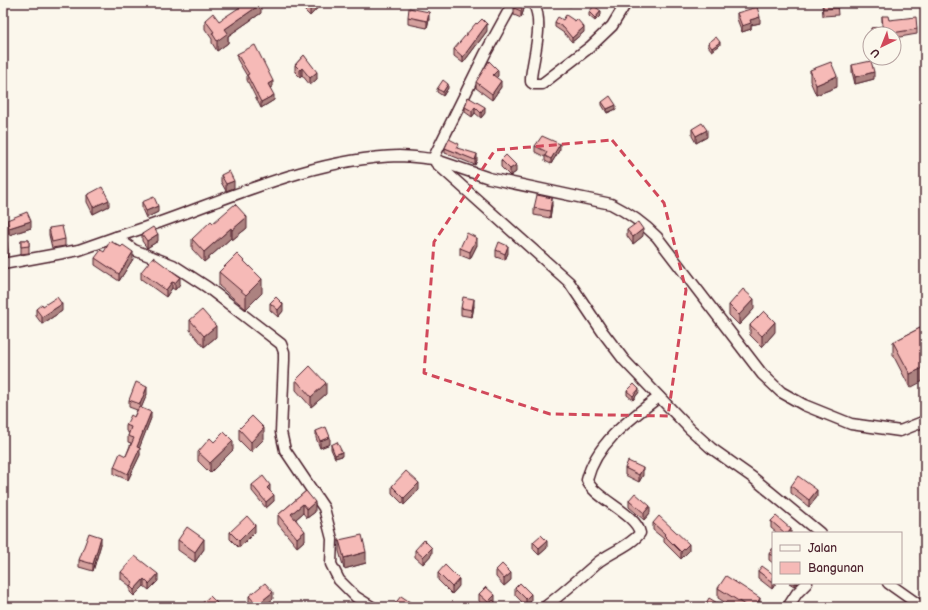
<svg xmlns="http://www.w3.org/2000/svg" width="928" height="610" viewBox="0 0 928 610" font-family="'Balsamiq Sans',sans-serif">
	<rect width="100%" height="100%" fill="#fbf7ec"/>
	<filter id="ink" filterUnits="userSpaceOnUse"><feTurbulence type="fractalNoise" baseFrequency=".025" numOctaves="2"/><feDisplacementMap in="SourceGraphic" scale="8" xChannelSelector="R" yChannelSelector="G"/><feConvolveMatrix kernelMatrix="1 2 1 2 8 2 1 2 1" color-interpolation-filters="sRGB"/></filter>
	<g filter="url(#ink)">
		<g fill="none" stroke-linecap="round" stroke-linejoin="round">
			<defs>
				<g id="street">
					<path d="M533 3C545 21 533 57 531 78V82L534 84H542L590 47 612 26 626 3"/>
					<path d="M433 159 489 178 611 204C629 213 643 223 657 237L762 374 781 392 804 405 851 424 900 431 925 421"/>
					<path d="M436 163 569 282 602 331 624 360 690 429 711 448 752 477 820 533"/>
					<path d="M3 264 79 250 116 237"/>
					<path d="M888 583 922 607"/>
					<path d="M372 607 356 597 339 580 331 564 332 539 324 508 285 450 281 432 284 360V352L281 344 207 287 173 265 134 250 116 237C209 209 300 159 399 156 410 156 422 158 433 159L485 54 513 3"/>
					<path d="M545 607C563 593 580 578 597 563 609 553 632 545 640 533 636 513 593 498 587 480 596 443 630 419 659 397"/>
					<path d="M788 607 797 593 807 583"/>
				</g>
			</defs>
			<use href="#street" stroke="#4a1f2b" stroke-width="13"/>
			<use href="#street" stroke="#fbf7ec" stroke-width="10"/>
		</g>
		<g fill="#d4a09d" stroke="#4a1f2b">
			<path d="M303 3H322L310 16 303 9Z"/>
			<path d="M525 3V6L521 18 514 15V8Z"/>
			<path d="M559 3H572L571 6 562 5Z"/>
			<path d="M822 3H837L838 15 823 16Z"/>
			<path d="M589 12 601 15 595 21 589 16Z"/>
			<path d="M261 13 228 36V43L217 51 212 43V39L205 29V20L219 21Z"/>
			<path d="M737 13 760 23 751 25V29L742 32 737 19Z"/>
			<path d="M882 16 889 20 917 29V34L894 38V34H872L871 28 882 27Z"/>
			<path d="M408 17 429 19 427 28 408 24Z"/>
			<path d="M555 22 584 32 572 42 564 33 555 27Z"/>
			<path d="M487 31 463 63 454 56V49Z"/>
			<path d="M708 43 720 45 712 51 708 46Z"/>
			<path d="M237 54 273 86 270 88 274 100 261 108 247 80V76L237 59Z"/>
			<path d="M304 55 317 79 310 85 302 75 300 77 295 72V65Z"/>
			<path d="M852 65 874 79 855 84 852 72Z"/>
			<path d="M810 70 837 87 816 95 810 81Z"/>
			<path d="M498 76 496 78 501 87 492 100 476 88V82Z"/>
			<path d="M448 88 443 96 437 92V89Z"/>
			<path d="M468 97 485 113 481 118 475 113 472 117 465 112V107Z"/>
			<path d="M602 102 616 109 607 113 602 105Z"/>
			<path d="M692 129 707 137 696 143 692 136Z"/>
			<path d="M535 146 560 149 551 164 545 161V157L535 152Z"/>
			<path d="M445 148 477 160 475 165 445 153Z"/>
			<path d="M501 160 516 172 510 176 501 167Z"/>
			<path d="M221 175 234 188 226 191 221 182Z"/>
			<path d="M87 195 109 206 93 214 87 202Z"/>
			<path d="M142 202 158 212 146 218 142 209Z"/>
			<path d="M552 205 550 218 534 215V208Z"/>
			<path d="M7 220 31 228 9 235 7 227Z"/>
			<path d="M213 223 247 228 232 240 231 238 204 262 192 249V239Z"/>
			<path d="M49 228 65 239V246L52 248 49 235Z"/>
			<path d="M627 230 643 236 633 244 627 236Z"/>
			<path d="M142 234 158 241 147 248 142 241Z"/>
			<path d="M21 240H29V253L21 254Z"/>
			<path d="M477 245 470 259 460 255V248Z"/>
			<path d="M496 250 508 253 505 260 496 257Z"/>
			<path d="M95 258 133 259 119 281 95 265Z"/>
			<path d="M141 272 180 284 175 290 172 288 166 297 141 279Z"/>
			<path d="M219 272 262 293 246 309 219 286Z"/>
			<path d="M270 303 283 311 278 317 270 310Z"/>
			<path d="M729 305 754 309 739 325 729 315Z"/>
			<path d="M43 306 62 311 42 324 36 316V309Z"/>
			<path d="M474 306 472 317 461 315V308Z"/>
			<path d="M190 320 216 337 204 347 190 330Z"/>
			<path d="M750 325 775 332 762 347 750 335Z"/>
			<path d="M920 328 910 388 893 355V342Z"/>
			<path d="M296 380 326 394 311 407 296 390Z"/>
			<path d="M627 391 639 392 633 400 627 395Z"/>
			<path d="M147 394 141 408 151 418 139 448 140 455 128 480 114 474V467L126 456 131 443 128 442V436L129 433 126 431V425L134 417 137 410 129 407V400Z"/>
			<path d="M239 429 264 439 251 452 239 440Z"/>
			<path d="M316 431 330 444 320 448 316 438Z"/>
			<path d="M214 442 233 450 210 473 198 461V452Z"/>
			<path d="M331 445 342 456 335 458 331 449Z"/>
			<path d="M625 468 643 475 639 482 625 475Z"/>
			<path d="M252 485 270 491 274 501 266 508 252 491Z"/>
			<path d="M392 486 419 490 404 505 392 493Z"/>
			<path d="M791 486 817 497 809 507 791 493Z"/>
			<path d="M306 491 315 512 307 518 303 513 296 519 305 540 297 547 278 524V515Z"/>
			<path d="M629 500 650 513 644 520 629 507Z"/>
			<path d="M771 521 791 533H777L771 528Z"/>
			<path d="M653 523 689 551 681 559 664 542V539L653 530Z"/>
			<path d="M230 532H255L239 548 230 539Z"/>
			<path d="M178 540 204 549 195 562 178 550Z"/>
			<path d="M339 540 366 563 344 569 339 551Z"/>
			<path d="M533 542 547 548 539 555 533 549Z"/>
			<path d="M101 544 93 571 79 567V560Z"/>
			<path d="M773 548V563L769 560V554Z"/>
			<path d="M415 550 432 554 423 564 415 557Z"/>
			<path d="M496 570 511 580 504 586 496 577Z"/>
			<path d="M758 571 776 583 772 589 758 578Z"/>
			<path d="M121 572 158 581 149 590 144 586 134 596 130 592V586L121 579Z"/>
			<path d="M438 573 459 586 452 594 438 580Z"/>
			<path d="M789 583H798L794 586Z"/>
			<path d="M515 588 531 601 526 606 515 595Z"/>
			<path d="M718 588 760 607H732L718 598Z"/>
			<path d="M479 594 495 602 500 607H485L479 601Z"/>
			<path d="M249 596 273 599 263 607H253L249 603Z"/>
		</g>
		<g fill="#ac8280" stroke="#4a1f2b">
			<path d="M315 3H322L310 16V9Z"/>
			<path d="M524 3H525V6L521 18V11Z"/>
			<path d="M261 4V13L228 36V43L217 51V41L225 29Z"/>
			<path d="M601 11V15L595 21V18Z"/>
			<path d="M429 12V19L427 28V21Z"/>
			<path d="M760 17V23L751 25V29L742 32V26L750 20Z"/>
			<path d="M487 24V31L463 63V57Z"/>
			<path d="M584 27V32L572 42V38Z"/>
			<path d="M720 42V45L712 51V48Z"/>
			<path d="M302 68V75L300 77V70Z"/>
			<path d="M498 70V76L493 81V75Z"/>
			<path d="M317 72V79L310 85V78Z"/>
			<path d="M874 72V79L855 84V77Z"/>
			<path d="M837 76V87L816 95V85Z"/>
			<path d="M273 81V86L268 89V84Z"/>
			<path d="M501 81V87L492 100V94Z"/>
			<path d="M448 84V88L443 96V92Z"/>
			<path d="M274 95V100L261 108V102Z"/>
			<path d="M616 105V109L607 113V109Z"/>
			<path d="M475 107V113L472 117V111Z"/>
			<path d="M485 107V113L481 118V113Z"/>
			<path d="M707 130V137L696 143V136Z"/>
			<path d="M560 144V149L551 164V159Z"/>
			<path d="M477 154V160L475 165V160Z"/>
			<path d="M516 165V172L510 176V169Z"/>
			<path d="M234 181V188L226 191V184Z"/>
			<path d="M552 198V205L550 218V211Z"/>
			<path d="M109 200V206L93 214V207Z"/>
			<path d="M158 206V212L146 218V211Z"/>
			<path d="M247 217V228L232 240V230Z"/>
			<path d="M31 221V228L9 235V228Z"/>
			<path d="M231 228V238L204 262V252Z"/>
			<path d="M643 229V236L633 244V237Z"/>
			<path d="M158 234V241L147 248V241Z"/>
			<path d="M477 238V245L470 259V252Z"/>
			<path d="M508 246V253L505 260V254Z"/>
			<path d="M8 250V256L3 258V251Z"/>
			<path d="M133 252V259L119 281V274Z"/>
			<path d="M180 277V284L175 290V283Z"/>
			<path d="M262 279V293L246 309V295Z"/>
			<path d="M172 282V288L166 297V290Z"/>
			<path d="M474 299V306L472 317V310Z"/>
			<path d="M754 299V309L739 325V315Z"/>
			<path d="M62 304V311L42 324V317Z"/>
			<path d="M283 304V311L278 317V310Z"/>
			<path d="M775 322V332L762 347V336Z"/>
			<path d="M216 326V337L204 347V336Z"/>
			<path d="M925 367V380L910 388V374Z"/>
			<path d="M326 383V394L311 407V397Z"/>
			<path d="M147 387V394L140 411V404Z"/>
			<path d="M639 389V392L633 400V396Z"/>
			<path d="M151 412V418L137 454V447Z"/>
			<path d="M264 428V439L251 452V442Z"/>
			<path d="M330 437V444L320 448V441Z"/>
			<path d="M233 441V450L210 473V463Z"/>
			<path d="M140 448V455L128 480V474Z"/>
			<path d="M342 452V456L335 458V455Z"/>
			<path d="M643 468V475L639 482V475Z"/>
			<path d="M419 483V490L404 505V498Z"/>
			<path d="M270 485V491L267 488Z"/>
			<path d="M817 490V497L809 507V500Z"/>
			<path d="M274 495V501L266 508V502Z"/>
			<path d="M315 502V512L307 518V509Z"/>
			<path d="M303 504V513L291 523V514Z"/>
			<path d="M650 506V513L644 520V513Z"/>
			<path d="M255 525V532L239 548V541Z"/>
			<path d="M791 529V533H788Z"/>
			<path d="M305 531V540L297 547V538Z"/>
			<path d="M101 537V544L93 571V564Z"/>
			<path d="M204 539V549L195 562V552Z"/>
			<path d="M547 541V548L539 555V548Z"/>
			<path d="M689 544V551L681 559V552Z"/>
			<path d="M432 548V554L423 564V557Z"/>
			<path d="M366 552V563L344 569V558Z"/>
			<path d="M511 573V580L504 586V579Z"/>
			<path d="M158 574V581L149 590V584Z"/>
			<path d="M144 579V586L134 596V590Z"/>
			<path d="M459 579V586L452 594V587Z"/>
			<path d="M773 580V583H776L772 589V582Z"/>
			<path d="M794 583H798L794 586Z"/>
			<path d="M273 592V599L263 607H257V605Z"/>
			<path d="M531 594V601L526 606V599Z"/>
			<path d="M495 595V602L488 607V602Z"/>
			<path d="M760 598V607H755Z"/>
		</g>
		<g fill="#f6bab7" stroke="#4a1f2b">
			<path d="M246 3H260L261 4 225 29 228 33 217 41 212 33 214 32 205 20 213 13 219 21Z"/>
			<path d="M304 3H315L310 9Z"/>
			<path d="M516 3H524L521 11 514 8Z"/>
			<path d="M823 3H837L838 8 823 9Z"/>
			<path d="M594 6 601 11 595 18 589 12Z"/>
			<path d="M757 7 760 17 750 20 751 23 742 26 737 13Z"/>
			<path d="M409 8 429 12 427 21 408 17Z"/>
			<path d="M566 15 575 21 577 19 584 27 572 38 564 28 555 22 558 17 563 20Z"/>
			<path d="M882 16H888L889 20 916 17 917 29 892 33V34H872L871 28 883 27Z"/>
			<path d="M482 19 487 24 463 57 454 49 476 23 477 24Z"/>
			<path d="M716 37 720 42 712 48 708 43Z"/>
			<path d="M255 45 273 81 268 84 274 95 261 102 247 75 249 74 237 54Z"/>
			<path d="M304 55 317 72 310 78 302 68 300 70 295 65Z"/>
			<path d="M489 61 498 70 493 75 501 81 492 94 476 82Z"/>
			<path d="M871 61 874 72 855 77 852 65Z"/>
			<path d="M831 62 837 76 816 85 810 70Z"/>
			<path d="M443 80 448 84 443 92 437 89Z"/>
			<path d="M610 96 616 105 607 109 602 102Z"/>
			<path d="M468 97 485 107 481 113 475 107 472 111 465 107Z"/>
			<path d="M702 123 707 130 696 136 692 129Z"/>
			<path d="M542 136 560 144 551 159 545 156 547 152 535 146Z"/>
			<path d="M449 139 459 144 457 148 477 154 475 160 445 148Z"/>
			<path d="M506 155 516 165 510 169 501 160Z"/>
			<path d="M229 171 234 181 226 184 221 175Z"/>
			<path d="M102 187 109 200 93 207 87 195Z"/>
			<path d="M537 195 552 198 550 211 534 208Z"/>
			<path d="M154 197 158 206 146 211 142 202Z"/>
			<path d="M235 204 247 217 232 230 231 228 204 252 192 239 211 221 213 223Z"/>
			<path d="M27 212 31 221 9 228 7 220Z"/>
			<path d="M638 222 643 229 633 237 627 230Z"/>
			<path d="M62 226 65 239 52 242 49 228Z"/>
			<path d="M153 227 158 234 147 241 142 234Z"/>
			<path d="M467 233 477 238 470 252 460 248Z"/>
			<path d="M21 240H29V246L21 247Z"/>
			<path d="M110 241 121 247 123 245 133 252 119 274 95 258 101 250 104 252Z"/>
			<path d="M7 242 8 250 3 251V243Z"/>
			<path d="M499 242 508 246 505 254 496 250Z"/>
			<path d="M237 254 262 279 246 295 219 272Z"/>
			<path d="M153 257 180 277 175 283 172 282 166 290 141 272Z"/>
			<path d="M743 289 754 299 739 315 729 305Z"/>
			<path d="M57 297 62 304 42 317 36 309 42 304 43 306Z"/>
			<path d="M276 297 283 304 278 310 270 303Z"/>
			<path d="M463 297 474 299 472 310 461 308Z"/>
			<path d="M202 310 216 326 204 336 190 320Z"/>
			<path d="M764 311 775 322 762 336 750 325Z"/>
			<path d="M920 328 925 337V367L910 374 893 342Z"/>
			<path d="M310 366 326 383 311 397 296 380Z"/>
			<path d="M136 382 147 387 140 404 129 400Z"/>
			<path d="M634 384 639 389 633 396 627 391Z"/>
			<path d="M139 407 151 412 137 447 140 448 128 474 114 467 120 453 126 456 134 438 128 436 131 427 126 425 131 415 134 417Z"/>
			<path d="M252 416 264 428 251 442 239 429Z"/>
			<path d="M326 427 330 437 320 441 316 431Z"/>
			<path d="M224 432 233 441 210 463 198 452 210 438 214 442Z"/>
			<path d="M337 442 342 452 335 455 331 445Z"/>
			<path d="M628 461 643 468 639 475 625 468Z"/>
			<path d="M406 471 419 483 404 498 392 486Z"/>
			<path d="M263 476 270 485 267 488 274 495 266 502 252 485Z"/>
			<path d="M798 476 817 490 809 500 791 486Z"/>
			<path d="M306 491 315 502 307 509 303 504 291 514 305 531 297 538 278 515Z"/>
			<path d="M635 493 650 506 644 513 629 500Z"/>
			<path d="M247 516 255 525 239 541 230 532Z"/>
			<path d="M659 516 689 544 681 552 664 535 665 534 653 523Z"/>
			<path d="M776 516 791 529 788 533H785L771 521Z"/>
			<path d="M187 527 204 539 195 552 178 540Z"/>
			<path d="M89 533 101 537 93 564 79 560Z"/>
			<path d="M362 535 366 552 344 558 339 540Z"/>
			<path d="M541 535 547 541 539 548 533 542Z"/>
			<path d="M424 540 432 548 423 557 415 550Z"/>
			<path d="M773 548V556L769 554Z"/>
			<path d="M135 556 158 574 149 584 144 579 134 590 130 586 133 582 121 572Z"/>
			<path d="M502 564 511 573 504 579 496 570Z"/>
			<path d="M445 565 459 579 452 587 438 573Z"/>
			<path d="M762 566 773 574V580L772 582 758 571Z"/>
			<path d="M726 576 760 598 755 607H748L718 588Z"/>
			<path d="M265 583 273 592 257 605 249 596Z"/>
			<path d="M520 583 531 594 526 599 515 588Z"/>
			<path d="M486 587 495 595 488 602 479 594Z"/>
			<path d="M210 596 218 604 215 607H198Z"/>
			<path d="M401 596 413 604 411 607H396L394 605Z"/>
			<path d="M709 598 724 607H704Z"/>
			<path d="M493 600 500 607H488L487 606Z"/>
		</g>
	</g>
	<path fill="none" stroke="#d1495b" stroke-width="3" stroke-dasharray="8 5" stroke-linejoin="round" d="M612 140 664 203 686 290 668 416 550 414 424 373 434 242 495 150Z"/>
	<rect width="928" height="610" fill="none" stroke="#fbf7ec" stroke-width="16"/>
	<rect x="8" y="8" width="912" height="594" fill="none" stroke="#4a1f2b" stroke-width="1.5" filter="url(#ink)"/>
	<rect x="772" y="532" width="130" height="52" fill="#fbf7ec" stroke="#b4a19f"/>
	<rect x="780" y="545" width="20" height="6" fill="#fbf7ec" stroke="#b4a19f"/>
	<text x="808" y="552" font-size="12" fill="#4a1f2b">Jalan</text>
	<rect x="780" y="562" width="20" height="12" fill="#f6bab7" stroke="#b4a19f"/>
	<text x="808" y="572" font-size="12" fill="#4a1f2b">Bangunan</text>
	<g transform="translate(882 46) rotate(223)"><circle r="19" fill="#fbf7ec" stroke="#b4a19f"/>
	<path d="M0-3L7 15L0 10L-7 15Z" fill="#d1495b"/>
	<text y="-6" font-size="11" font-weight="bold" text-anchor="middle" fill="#4a1f2b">U</text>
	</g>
</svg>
